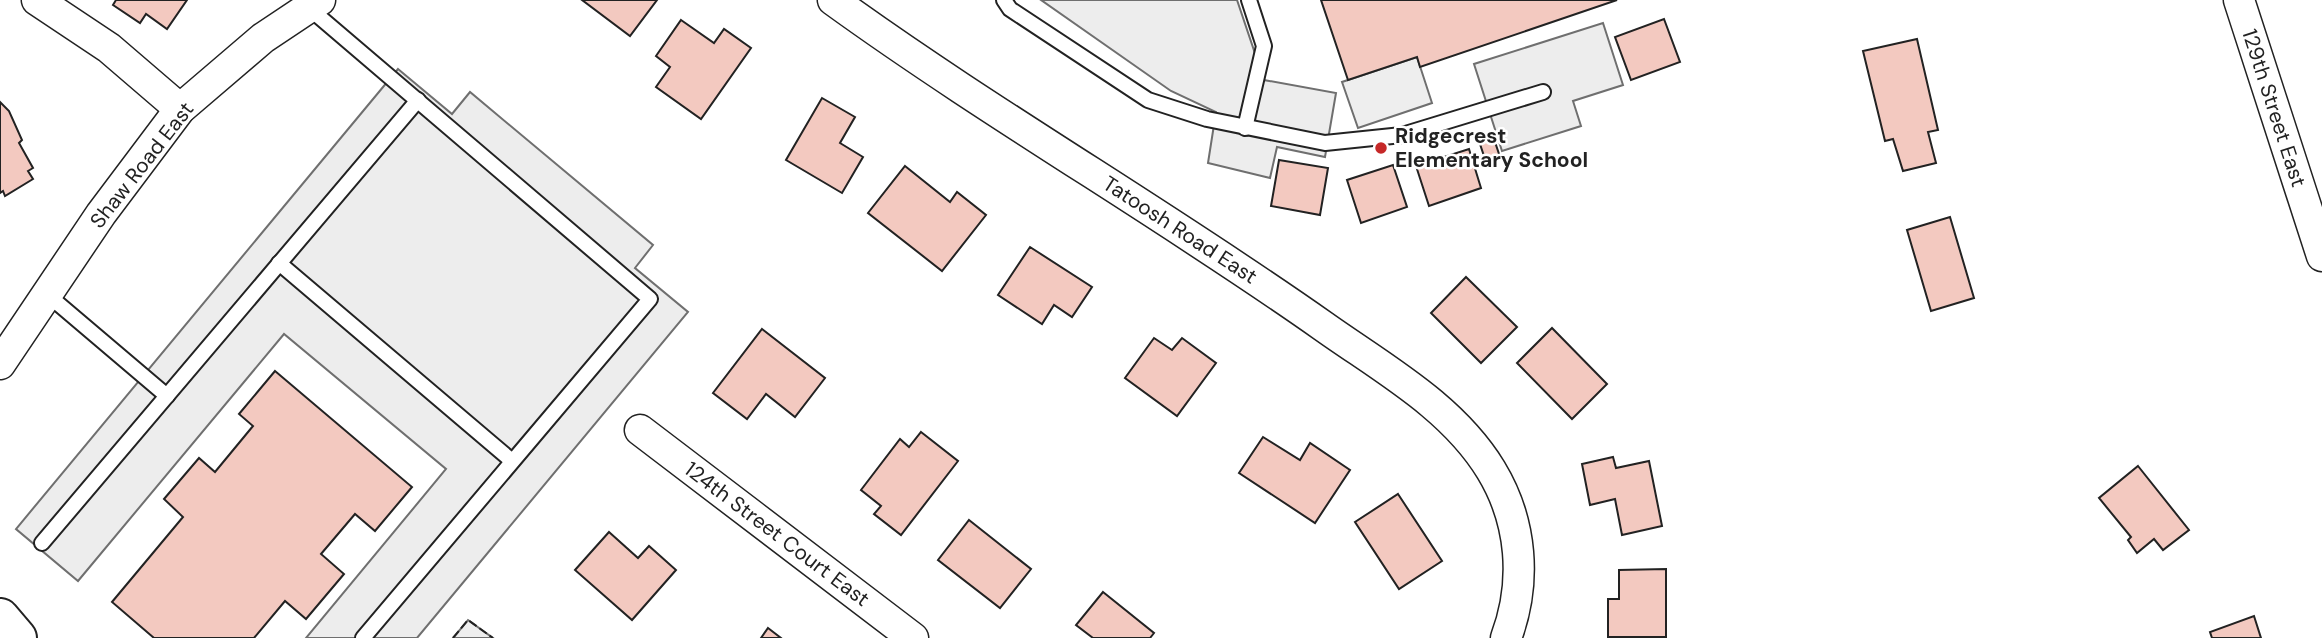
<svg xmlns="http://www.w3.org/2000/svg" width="2322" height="638" viewBox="0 0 2322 638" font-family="'DM Sans',sans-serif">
	<rect width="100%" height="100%" fill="#fff"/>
	<g fill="#eee" stroke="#6f6f6f" stroke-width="2">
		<path d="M1417 57 1432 103 1358 128 1342 82Z"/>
		<path d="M468 620 493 638H453Z"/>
	</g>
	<g fill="#ededed" stroke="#6f6f6f" stroke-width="2">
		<path d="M1041 0H1237L1264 80 1336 93 1325 157 1277 147 1270 178 1208 163 1216 112 1171 91Z"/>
		<path d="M1603 23 1623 85 1573 101 1581 126 1502 151 1474 64Z"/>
		<path d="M398 69 452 114 470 92 653 245 635 268 688 312 417 638H306L446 469 284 334 78 581 16 529Z"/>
	</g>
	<g fill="#f3c9c0" stroke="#222" stroke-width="2">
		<path d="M116 0H187L167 29 146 14 140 23 113 5Z"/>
		<path d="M582 0H657L630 36Z"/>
		<path d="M1321 0H1617L1420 67 1417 57 1348 80Z"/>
		<path d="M1664 19 1680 62 1631 80 1615 37Z"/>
		<path d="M681 20 714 43 724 29 751 48 701 119 656 87 670 67 656 56Z"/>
		<path d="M1917 39 1938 130 1928 132 1936 163 1903 171 1893 139 1885 141 1863 51Z"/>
		<path d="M822 98 855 117 840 143 863 157 842 193 786 160Z"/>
		<path d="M0 102 9 111 22 140 19 143 33 168 28 171 33 179 5 196 3 191 0 193Z"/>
		<path d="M1493 136 1500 157 1486 162 1479 141Z"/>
		<path d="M1469 149 1481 188 1429 206 1416 166Z"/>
		<path d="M1279 160 1328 168 1320 215 1271 206Z"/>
		<path d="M1393 165 1407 207 1361 223 1347 180Z"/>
		<path d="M905 166 950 202 957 192 986 215 942 271 868 213Z"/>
		<path d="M1950 217 1974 298 1931 311 1907 230Z"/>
		<path d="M1030 247 1092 287 1072 317 1054 305 1042 324 998 295Z"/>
		<path d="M1466 277 1517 327 1481 363 1431 313Z"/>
		<path d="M1552 328 1607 384 1572 419 1517 363Z"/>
		<path d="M762 329 825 378 795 417 766 394 747 419 713 393Z"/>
		<path d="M1154 338 1172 350 1182 338 1216 363 1177 416 1125 378Z"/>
		<path d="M275 371 412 487 375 531 355 514 321 554 344 574 306 619 285 601 254 638H154L112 602 183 517 164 499 199 458 215 472 253 426 239 414Z"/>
		<path d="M921 432 958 461 901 535 874 514 881 506 861 490 900 439 909 447Z"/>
		<path d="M1263 437 1300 460 1310 443 1350 470 1315 523 1239 473Z"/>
		<path d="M1613 457 1616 468 1649 461 1662 526 1622 535 1615 499 1590 505 1582 464Z"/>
		<path d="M2138 466 2189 530 2163 550 2154 539 2137 553 2128 540 2131 537 2099 498Z"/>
		<path d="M1398 494 1442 561 1399 589 1355 522Z"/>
		<path d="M969 520 1031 569 1000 608 938 560Z"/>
		<path d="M609 532 638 558 649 546 676 570 632 620 575 570Z"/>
		<path d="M1666 569V637H1608V599H1619V570Z"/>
		<path d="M1103 592 1154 633 1150 638H1093L1076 625Z"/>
		<path d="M2254 616 2261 638H2212L2210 632Z"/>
		<path d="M768 628 781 638H761Z"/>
	</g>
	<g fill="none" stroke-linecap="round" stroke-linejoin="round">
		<defs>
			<g id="lane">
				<path d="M1004 0 1010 9 1148 100 1207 119 1325 143 1402 135 1543 92"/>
				<path d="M309 8 650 299 363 638"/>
				<path d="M1245 128 1264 46 1249 0"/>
				<path d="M279 263 512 461"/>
				<path d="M48 295 167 396"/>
				<path d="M42 543 418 100"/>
			</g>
			<g id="street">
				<path d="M37 0 109 48 180 109"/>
				<path d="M833 0C992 115 1163 213 1323 326 1382 368 1452 406 1491 470 1522 521 1527 582 1506 638"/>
				<path d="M2239 0 2322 256"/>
				<path d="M0 364 101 214 180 109 263 38 320 0"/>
				<path d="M640 430 913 638"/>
			</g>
			<path id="secondary" d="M0 618 17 638"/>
		</defs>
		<use href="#lane" stroke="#222" stroke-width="18"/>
		<use href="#street" stroke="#222" stroke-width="33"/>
		<use href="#secondary" stroke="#222" stroke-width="42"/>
		<use href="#lane" stroke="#fff" stroke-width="14"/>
		<use href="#street" stroke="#fff" stroke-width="30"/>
		<use href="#secondary" stroke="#fff" stroke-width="38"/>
		<path stroke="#222" stroke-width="2" stroke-dasharray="9 3.5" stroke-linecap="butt" d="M453 638 468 620 493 638"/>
	</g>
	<circle fill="#c62828" stroke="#fff" stroke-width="2.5" cx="1381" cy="148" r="7"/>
	<g text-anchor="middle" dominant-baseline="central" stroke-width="5" stroke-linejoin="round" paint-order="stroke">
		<g font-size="21" fill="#222" stroke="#fff">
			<text transform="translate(2274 108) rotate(72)">129th Street East</text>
			<text transform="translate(142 165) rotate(-52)">Shaw Road East</text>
			<text transform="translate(1180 230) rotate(33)">Tatoosh Road East</text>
			<text transform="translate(777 534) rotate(37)">124th Street Court East</text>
		</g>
		<g font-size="21" font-weight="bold" fill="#222" stroke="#fff" text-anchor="start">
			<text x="1395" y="136">Ridgecrest<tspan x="1395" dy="24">Elementary School</tspan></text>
		</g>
	</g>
</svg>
